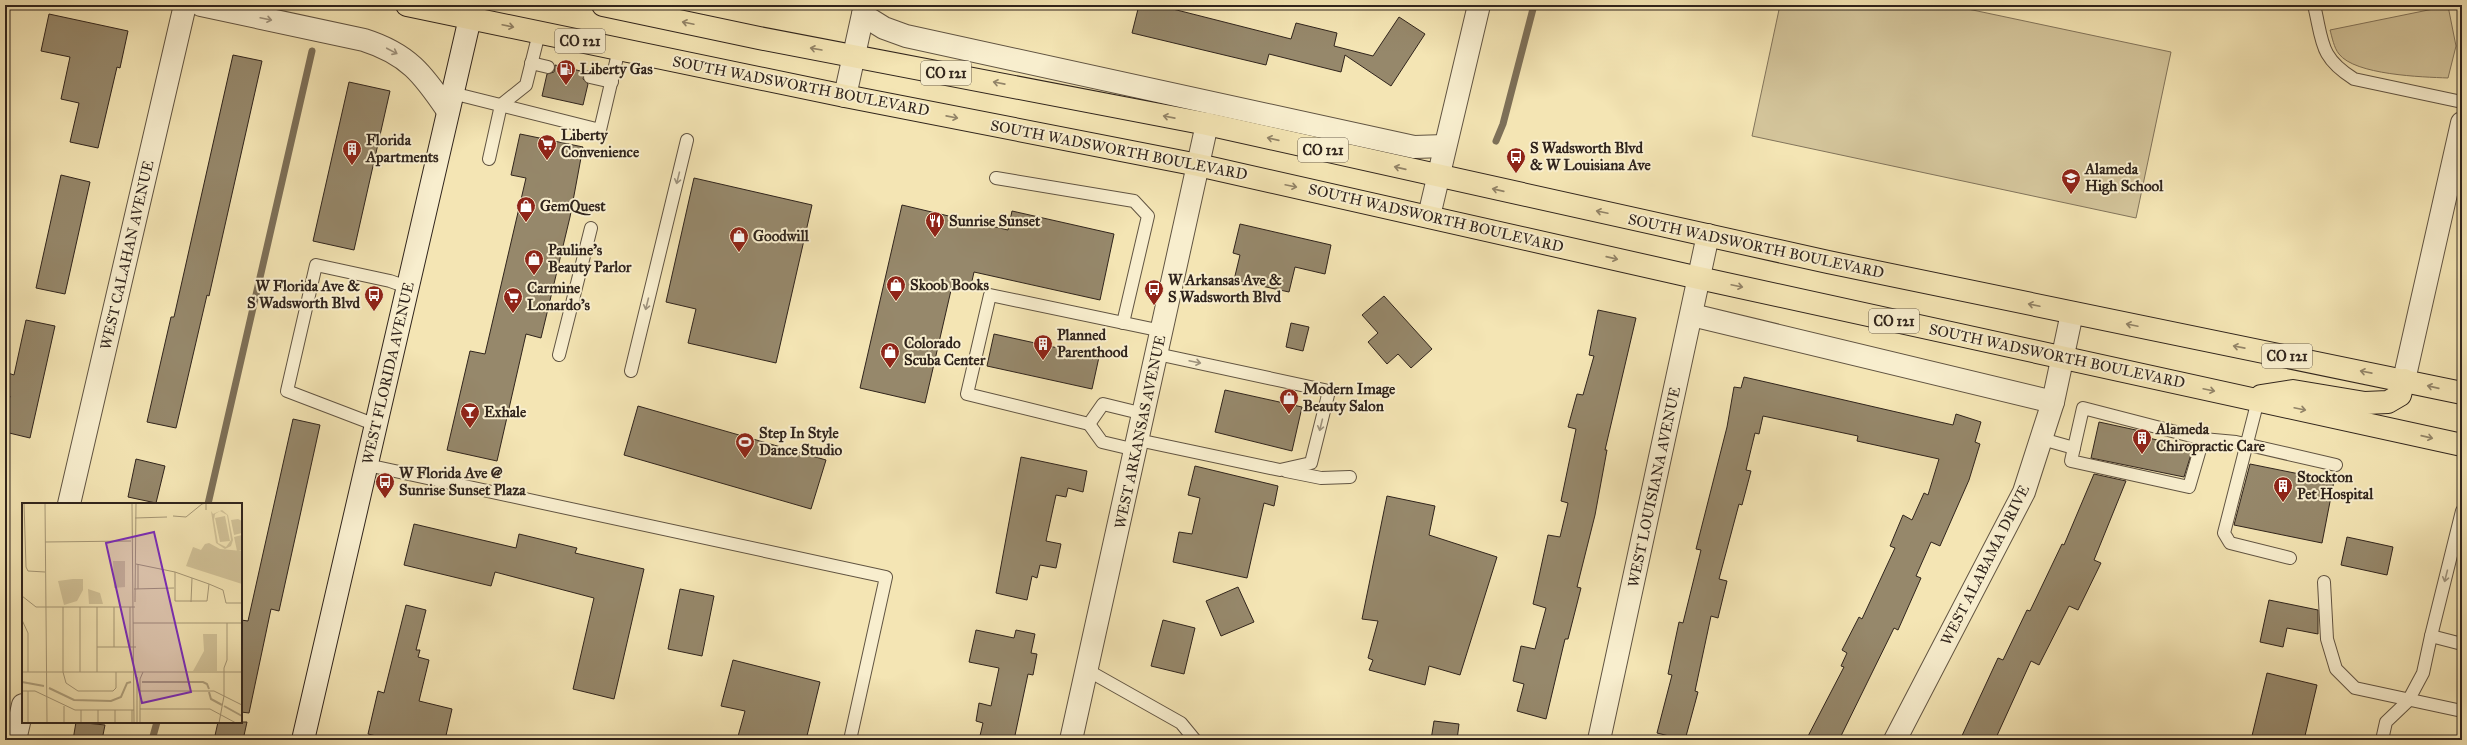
<svg xmlns="http://www.w3.org/2000/svg" width="2467" height="745" viewBox="0 0 2467 745" font-family="'IM FELL Great Primer',serif">
	<rect width="100%" height="100%" fill="#f4e5b4"/>
	<filter id="stains"><feTurbulence type="fractalNoise" baseFrequency=".005" numOctaves="4"/><feColorMatrix values="0 0 0 0 .2 0 0 0 0 .09 0 0 0 0 .02 0 0 0 .5 -.17"/></filter>
	<radialGradient id="worn" r=".72"><stop offset=".6" stop-color="#630" stop-opacity="0"/><stop offset="1" stop-color="#630" stop-opacity=".3"/></radialGradient>
	<g fill="#d3c49a" stroke="#82745b">
		<path d="M1780 5H1949L2171 52 2136 218 1752 136Z"/>
		<path d="M2448 6 2456 46 2448 78C2422 77 2355 75 2339 54 2334 48 2332 37 2330 30Z"/>
	</g>
	<g fill="none" stroke-linecap="round" stroke-linejoin="round">
		<g stroke="#7d7058" stroke-width="7">
			<path d="M1496 141 1503 124 1534 5"/>
			<path d="M208 504 312 51"/>
			<path d="M152 740 157 722"/>
		</g>
	</g>
	<g fill="#96886b" stroke="#30241c">
		<path d="M1139 5H1157L1291 39 1296 23 1337 33 1334 46 1373 56 1399 17 1425 34 1391 86 1345 55 1341 72 1269 54 1266 65 1132 33Z"/>
		<path d="M49 14 128 31 120 68 117 67 98 148 70 142 79 103 61 99 70 57 41 51Z"/>
		<path d="M233 55 262 61 209 296 207 295 176 428 147 422 171 317H174Z"/>
		<path d="M555 65 585 72 583 79 588 84 583 105 542 96 547 74 554 72Z"/>
		<path d="M349 82 390 91 354 250 313 241Z"/>
		<path d="M520 134 583 147 570 217 541 338 526 334 497 461 447 450 470 351 485 354 526 178 511 175Z"/>
		<path d="M61 175 90 182 65 294 36 288Z"/>
		<path d="M694 178 812 205 776 363 688 343 696 309 666 302Z"/>
		<path d="M902 205 1008 230 1012 211 1114 234 1100 300 974 272 970 290 952 286 925 403 860 388Z"/>
		<path d="M1240 224 1331 245 1325 274 1295 267 1289 292 1234 280 1240 255 1233 253Z"/>
		<path d="M1384 296 1432 349 1411 368 1398 354 1387 364 1368 342 1378 333 1362 315Z"/>
		<path d="M1598 310 1636 318 1605 450H1607L1595 515 1577 587 1581 588 1568 639H1565L1546 719 1517 711 1524 684 1513 681 1521 646 1535 649 1546 608 1533 604 1548 535 1560 537 1568 503 1561 501 1576 429 1568 427 1577 394 1583 395 1594 356 1589 355Z"/>
		<path d="M26 320 55 326 30 438 5 432V416L10 396 5 395V372L14 375Z"/>
		<path d="M1291 323 1309 327 1303 351 1286 347Z"/>
		<path d="M994 334 1099 357 1092 389 987 366Z"/>
		<path d="M1744 377 1953 425 1956 414 1981 422 1975 442 1980 444 1969 480 1940 546 1931 542 1916 576 1921 578 1898 630 1894 628 1839 740H1806L1844 667 1841 666 1847 653 1842 650 1859 617 1862 619 1895 548 1890 546 1903 515 1912 520 1924 493 1928 495 1939 459 1857 441 1858 436 1763 416 1759 434 1755 433 1746 470 1751 471 1742 505 1739 504 1719 579 1727 581 1718 618 1711 616 1695 691 1698 692 1685 740 1657 733 1672 675 1668 674 1679 622 1683 623 1701 550 1696 549 1727 427 1734 387 1741 388Z"/>
		<path d="M1225 390 1302 407 1292 451 1215 432Z"/>
		<path d="M638 406 826 460 811 509 624 455Z"/>
		<path d="M293 419 320 425 279 611 271 609 249 713 241 712V620L248 621Z"/>
		<path d="M2099 422 2145 432 2144 437 2193 448 2184 477 2091 458Z"/>
		<path d="M1021 457 1087 471 1083 492 1068 488 1066 497 1056 495 1046 541 1061 544 1056 568 1040 565 1037 578 1032 576 1027 600 996 593Z"/>
		<path d="M136 459 165 466 156 503 128 497Z"/>
		<path d="M2250 464 2334 481 2322 543 2234 525Z"/>
		<path d="M1195 466 1278 486 1274 506 1264 503 1247 578 1173 562 1179 532 1192 534 1200 498 1188 495Z"/>
		<path d="M2094 474 2126 481 2094 560 2101 563 2078 610 2069 606 2039 665 2031 661 1995 740H1960L1998 658 2003 660 2027 610 2030 611 2062 544 2064 545Z"/>
		<path d="M1387 496 1435 506 1429 535 1497 557 1460 675 1429 666 1425 685 1369 670 1373 660 1368 658 1378 621 1362 619Z"/>
		<path d="M414 524 516 548 519 534 577 548 575 553 644 569 614 699 573 689 594 598 495 572 491 586 404 565Z"/>
		<path d="M2347 537 2393 547 2387 575 2341 565Z"/>
		<path d="M1238 587 1254 622 1221 636 1206 601Z"/>
		<path d="M680 589 714 596 702 656 668 649Z"/>
		<path d="M2269 600 2318 610V634L2287 628 2283 647 2260 642Z"/>
		<path d="M406 605 426 610 416 650H420L418 657 429 660 419 701 452 709 445 740H393L368 734 378 691 384 693Z"/>
		<path d="M1163 620 1195 628 1184 674 1151 666Z"/>
		<path d="M976 630 1014 638 1016 630 1035 634 1031 653 1037 654 1033 675 1028 674 1014 740H979L983 723 976 721 979 703 991 706 999 668 969 662Z"/>
		<path d="M733 660 820 682 806 740H737L745 711 721 706Z"/>
		<path d="M2267 673 2317 685 2304 740H2251Z"/>
		<path d="M1434 721 1459 724 1457 740H1431Z"/>
		<path d="M76 722 105 725 102 740H73Z"/>
		<path d="M218 722H247L243 740H214Z"/>
	</g>
	<g fill="none" stroke-linecap="round" stroke-linejoin="round">
		<defs>
			<g id="lane">
				<path d="M2314 5C2323 42 2319 57 2354 79L2462 102"/>
				<path d="M531 63 548 67"/>
				<path d="M590 77 612 82"/>
				<path d="M452 93 600 130 619 49"/>
				<path d="M489 159 501 105 526 85 539 33"/>
				<path d="M996 178 1134 201 1148 216 1123 323"/>
				<path d="M559 355 591 228"/>
				<path d="M631 371 687 140"/>
				<path d="M2258 400 2224 533 2230 543 2290 558"/>
				<path d="M2083 408 2203 439 2189 487 2071 461Z"/>
				<path d="M1144 414 1103 404 1089 424 967 394 990 295 1162 331"/>
				<path d="M1089 424 1102 442 1136 450"/>
				<path d="M376 425 287 391 316 265 390 281 407 287"/>
				<path d="M2042 439 2074 448"/>
				<path d="M2203 439 2236 442 2336 465"/>
				<path d="M1138 440 1280 470 1311 463 1329 391 1157 354"/>
				<path d="M367 465 886 577 850 740"/>
				<path d="M1286 471 1321 478 1350 477"/>
				<path d="M2462 511 2431 636 2462 644"/>
				<path d="M2324 582 2327 639 2336 669 2355 688 2462 711"/>
				<path d="M1087 670 1181 723 1195 740"/>
				<path d="M2382 740 2386 722 2408 701 2423 673 2431 636"/>
			</g>
			<g id="street">
				<path d="M201 5 364 40C408 54 423 74 448 111"/>
				<path d="M863 15 884 28 906 36 1414 147 1445 146"/>
				<path d="M845 96 865 5"/>
				<path d="M1429 216 1479 5"/>
				<path d="M1692 315 2053 402"/>
				<path d="M2404 380 2462 123"/>
				<path d="M69 504 185 5"/>
				<path d="M15 740 23 705"/>
				<path d="M1071 740 1207 124"/>
				<path d="M1599 740 1708 235"/>
				<path d="M1895 740 2024 492 2053 402 2072 313"/>
			</g>
			<path id="secondary" d="M303 740 473 5"/>
			<g id="primary">
				<path d="M407 5 845 96 1198 165 1699 278 2462 445"/>
				<path d="M603 5 759 38 1207 124 1828 262 2462 393"/>
				<path d="M2261 396 2293 391 2365 403 2388 402 2400 395 2404 380"/>
			</g>
		</defs>
		<use href="#lane" stroke="#615442" stroke-width="14"/>
		<use href="#street" stroke="#615442" stroke-width="24"/>
		<use href="#secondary" stroke="#30241c" stroke-width="24"/>
		<use href="#primary" stroke="#30241c" stroke-width="24"/>
		<use href="#lane" stroke="#f8eece" stroke-width="12"/>
		<use href="#street" stroke="#f8eece" stroke-width="22"/>
		<use href="#secondary" stroke="#f8eece" stroke-width="22"/>
		<use href="#primary" stroke="#f4e5b4" stroke-width="22"/>
	</g>
	<defs><path id="oneway-shaft" d="M-6 0H5M1.5-3L5.5 0L1.5 3" fill="none" stroke-width="1.6" stroke-linecap="round" stroke-linejoin="round"/></defs>
	<g stroke="#9e937e">
		<use href="#oneway-shaft" transform="translate(266 19) rotate(12)"/>
		<use href="#oneway-shaft" transform="translate(392 51) rotate(28)"/>
		<use href="#oneway-shaft" transform="translate(678 178) rotate(104)"/>
		<use href="#oneway-shaft" transform="translate(647 304) rotate(104)"/>
		<use href="#oneway-shaft" transform="translate(1195 362) rotate(12)"/>
		<use href="#oneway-shaft" transform="translate(1321 425) rotate(104)"/>
		<use href="#oneway-shaft" transform="translate(2446 576) rotate(104)"/>
	</g>
	<g stroke="#928468">
		<use href="#oneway-shaft" transform="translate(688 23) rotate(-168)"/>
		<use href="#oneway-shaft" transform="translate(508 26) rotate(12)"/>
		<use href="#oneway-shaft" transform="translate(816 49) rotate(-170)"/>
		<use href="#oneway-shaft" transform="translate(999 83) rotate(-169)"/>
		<use href="#oneway-shaft" transform="translate(952 117) rotate(11)"/>
		<use href="#oneway-shaft" transform="translate(1169 117) rotate(-169)"/>
		<use href="#oneway-shaft" transform="translate(1273 139) rotate(-167)"/>
		<use href="#oneway-shaft" transform="translate(1400 168) rotate(-167)"/>
		<use href="#oneway-shaft" transform="translate(1291 186) rotate(12)"/>
		<use href="#oneway-shaft" transform="translate(1498 190) rotate(-167)"/>
		<use href="#oneway-shaft" transform="translate(1602 212) rotate(-168)"/>
		<use href="#oneway-shaft" transform="translate(1612 258) rotate(13)"/>
		<use href="#oneway-shaft" transform="translate(1737 286) rotate(12)"/>
		<use href="#oneway-shaft" transform="translate(2034 305) rotate(-168)"/>
		<use href="#oneway-shaft" transform="translate(2132 325) rotate(-168)"/>
		<use href="#oneway-shaft" transform="translate(2239 347) rotate(-169)"/>
		<use href="#oneway-shaft" transform="translate(2366 372) rotate(-169)"/>
		<use href="#oneway-shaft" transform="translate(2433 387) rotate(-167)"/>
		<use href="#oneway-shaft" transform="translate(2209 390) rotate(12)"/>
		<use href="#oneway-shaft" transform="translate(2300 409) rotate(12)"/>
		<use href="#oneway-shaft" transform="translate(2427 437) rotate(13)"/>
	</g>
	<defs>
		<symbol id="fuel-pin" viewBox="-11 -11 22 30"><path d="M0 17L-7.5 6A9.5 9.5 0 1 1 7.5 6Z" fill="#8f2418" stroke="#f8eece"/><path d="M-5.5-6h7V0h2V4h1.3V-2.5L3-4.5l.8-.8L6-3V5H2.5V1h-1V6h-7ZM-4.2-4.7v3.2H.2V-4.7Z" fill="#fff"/></symbol>
		<symbol id="supermarket-pin" viewBox="-11 -11 22 30"><path d="M0 17L-7.5 6A9.5 9.5 0 1 1 7.5 6Z" fill="#8f2418" stroke="#f8eece"/><path d="M-6-5.5h2.5l.6 2H6L4.5 2H-2.5L-4.4-4H-6ZM-1.5 3.2a1.3 1.3 0 1 0 .1 0ZM3 3.2a1.3 1.3 0 1 0 .1 0Z" fill="#fff"/></symbol>
		<symbol id="building-pin" viewBox="-11 -11 22 30"><path d="M0 17L-7.5 6A9.5 9.5 0 1 1 7.5 6Z" fill="#8f2418" stroke="#f8eece"/><path d="M-4-6H4V6H1V3H-1V6H-4ZM-2.5-4.3h1.7v1.8h-1.7ZM.8-4.3h1.7v1.8H.8ZM-2.5-1h1.7V.8h-1.7ZM.8-1h1.7V.8H.8Z" fill="#fff"/></symbol>
		<symbol id="bus-pin" viewBox="-11 -11 22 30"><path d="M0 17L-7.5 6A9.5 9.5 0 1 1 7.5 6Z" fill="#8f2418" stroke="#f8eece"/><path d="M-5-6H5V4H4V6H2V4H-2V6H-4V4H-5ZM-3.5-4V0h7V-4ZM-3.5 1.2v1.5H-2V1.2ZM2 1.2v1.5H3.5V1.2Z" fill="#fff"/></symbol>
		<symbol id="school-pin" viewBox="-11 -11 22 30"><path d="M0 17L-7.5 6A9.5 9.5 0 1 1 7.5 6Z" fill="#8f2418" stroke="#f8eece"/><path d="M0-5L7-2L0 1L-7-2ZM-4 1L0 2.5L4 1V4Q0 6-4 4Z" fill="#fff"/></symbol>
		<symbol id="shop-pin" viewBox="-11 -11 22 30"><path d="M0 17L-7.5 6A9.5 9.5 0 1 1 7.5 6Z" fill="#8f2418" stroke="#f8eece"/><path d="M-5-2.5h2.3a2.7 3.5 0 0 1 5.4 0H5L5.5 6h-11ZM-1.5-2.5h3a1.5 2.3 0 0 0-3 0Z" fill="#fff"/></symbol>
		<symbol id="restaurant-pin" viewBox="-11 -11 22 30"><path d="M0 17L-7.5 6A9.5 9.5 0 1 1 7.5 6Z" fill="#8f2418" stroke="#f8eece"/><path d="M-5-6h1v4h1v-4h1v4h1v-4h1v5L-1.5 .5V6h-2V.5L-5-1ZM5-6V6H3V1.5H1.5Q1.5-4 5-6Z" fill="#fff"/></symbol>
		<symbol id="bar-pin" viewBox="-11 -11 22 30"><path d="M0 17L-7.5 6A9.5 9.5 0 1 1 7.5 6Z" fill="#8f2418" stroke="#f8eece"/><path d="M-6-5H6L.8 .8V4.5H3.5V6h-7V4.5H-.8V.8Z" fill="#fff"/></symbol>
		<symbol id="stadium-pin" viewBox="-11 -11 22 30"><path d="M0 17L-7.5 6A9.5 9.5 0 1 1 7.5 6Z" fill="#8f2418" stroke="#f8eece"/><path d="M0-5a6.5 5 0 1 0 0 10a6.5 5 0 1 0 0-10ZM-3.5-1.8h7v3.6h-7Z" fill="#fff"/></symbol>
	</defs>
	<g fill-rule="evenodd">
		<use href="#fuel-pin" x="555" y="58" width="22" height="30"/>
		<use href="#supermarket-pin" x="536" y="133" width="22" height="30"/>
		<use href="#building-pin" x="341" y="138" width="22" height="30"/>
		<use href="#bus-pin" x="1505" y="146" width="22" height="30"/>
		<use href="#school-pin" x="2060" y="167" width="22" height="30"/>
		<use href="#shop-pin" x="515" y="195" width="22" height="30"/>
		<use href="#restaurant-pin" x="924" y="210" width="22" height="30"/>
		<use href="#shop-pin" x="728" y="225" width="22" height="30"/>
		<use href="#shop-pin" x="523" y="248" width="22" height="30"/>
		<use href="#shop-pin" x="885" y="274" width="22" height="30"/>
		<use href="#bus-pin" x="1143" y="278" width="22" height="30"/>
		<use href="#bus-pin" x="363" y="284" width="22" height="30"/>
		<use href="#supermarket-pin" x="502" y="286" width="22" height="30"/>
		<use href="#building-pin" x="1032" y="333" width="22" height="30"/>
		<use href="#shop-pin" x="879" y="341" width="22" height="30"/>
		<use href="#shop-pin" x="1278" y="387" width="22" height="30"/>
		<use href="#bar-pin" x="459" y="401" width="22" height="30"/>
		<use href="#building-pin" x="2131" y="427" width="22" height="30"/>
		<use href="#stadium-pin" x="734" y="431" width="22" height="30"/>
		<use href="#bus-pin" x="374" y="471" width="22" height="30"/>
		<use href="#building-pin" x="2272" y="475" width="22" height="30"/>
	</g>
	<g text-anchor="middle" dominant-baseline="central" stroke-width="4" stroke-linejoin="round" paint-order="stroke">
		<g fill="#f8eece" stroke="#6c6151" stroke-width="1">
			<rect x="555" y="29" width="50" height="24" rx="3"/>
			<rect x="921" y="61" width="50" height="24" rx="3"/>
			<rect x="1298" y="138" width="50" height="24" rx="3"/>
			<rect x="1869" y="309" width="50" height="24" rx="3"/>
			<rect x="2262" y="344" width="50" height="24" rx="3"/>
		</g>
		<g font-size="14" font-weight="bold" fill="#30241c">
			<text x="580" y="41">CO 121</text>
			<text x="946" y="73">CO 121</text>
			<text x="1323" y="150">CO 121</text>
			<text x="1894" y="321">CO 121</text>
			<text x="2287" y="356">CO 121</text>
		</g>
		<g font-size="15" font-weight="bold" fill="#30241c" stroke="#f8eece" text-anchor="start">
			<text x="580" y="69">Liberty Gas</text>
			<text x="561" y="135">Liberty<tspan x="561" dy="17">Convenience</tspan></text>
			<text x="366" y="140">Florida<tspan x="366" dy="17">Apartments</tspan></text>
			<text x="1530" y="148">S Wadsworth Blvd<tspan x="1530" dy="17">&amp; W Louisiana Ave</tspan></text>
			<text x="2085" y="169">Alameda<tspan x="2085" dy="17">High School</tspan></text>
			<text x="540" y="206">GemQuest</text>
			<text x="949" y="221">Sunrise Sunset</text>
			<text x="753" y="236">Goodwill</text>
			<text x="548" y="250">Pauline's<tspan x="548" dy="17">Beauty Parlor</tspan></text>
			<text x="1168" y="280">W Arkansas Ave &amp;<tspan x="1168" dy="17">S Wadsworth Blvd</tspan></text>
			<text x="910" y="285">Skoob Books</text>
			<text x="360" y="286" text-anchor="end">W Florida Ave &amp;<tspan x="360" dy="17">S Wadsworth Blvd</tspan></text>
			<text x="527" y="288">Carmine<tspan x="527" dy="17">Lonardo's</tspan></text>
			<text x="1057" y="335">Planned<tspan x="1057" dy="17">Parenthood</tspan></text>
			<text x="904" y="343">Colorado<tspan x="904" dy="17">Scuba Center</tspan></text>
			<text x="1303" y="389">Modern Image<tspan x="1303" dy="17">Beauty Salon</tspan></text>
			<text x="484" y="412">Exhale</text>
			<text x="2156" y="429">Alameda<tspan x="2156" dy="17">Chiropractic Care</tspan></text>
			<text x="759" y="433">Step In Style<tspan x="759" dy="17">Dance Studio</tspan></text>
			<text x="399" y="473">W Florida Ave @<tspan x="399" dy="17">Sunrise Sunset Plaza</tspan></text>
			<text x="2297" y="477">Stockton<tspan x="2297" dy="17">Pet Hospital</tspan></text>
		</g>
		<g font-size="15" fill="#30241c" stroke="#f8eece">
			<text transform="translate(801 86) rotate(11)">SOUTH WADSWORTH BOULEVARD</text>
			<text transform="translate(1119 150) rotate(11)">SOUTH WADSWORTH BOULEVARD</text>
			<text transform="translate(1436 218) rotate(13)">SOUTH WADSWORTH BOULEVARD</text>
			<text transform="translate(1756 246) rotate(12)">SOUTH WADSWORTH BOULEVARD</text>
			<text transform="translate(127 255) rotate(-77)">WEST CALAHAN AVENUE</text>
			<text transform="translate(2057 356) rotate(12)">SOUTH WADSWORTH BOULEVARD</text>
			<text transform="translate(388 373) rotate(-77)">WEST FLORIDA AVENUE</text>
			<text transform="translate(1140 432) rotate(-78)">WEST ARKANSAS AVENUE</text>
			<text transform="translate(1654 487) rotate(-78)">WEST LOUISIANA AVENUE</text>
			<text transform="translate(1985 565) rotate(-63)">WEST ALABAMA DRIVE</text>
		</g>
	</g>
	<g transform="translate(22 503)">
		<rect width="220" height="220" fill="#f4e5b4"/>
		<path d="M200 7 206 12 211 37 209 43 203 46 194 40 189 8 191 11ZM198 8 205 12 209 37 204 44 196 40 192 17 193 11ZM203 13 208 38 198 39 193 15ZM216 16 220 18V30L212 32 209 17ZM220 32V47L215 48 212 34ZM187 40 198 46 220 48V81L164 63 171 44 179 47 183 41ZM91 58H103V84L92 85ZM51 76H61V87L55 98 42 102 36 78ZM66 86 78 90 81 101H67ZM181 131H195V168H171L182 148Z" fill="#d3c49a" fill-rule="evenodd"/>
		<path fill="none" stroke="#b1a380" stroke-width="2" d="M0 179 22 183M120 179H181L185 181 187 186M27 185 52 197 89 198 99 194 105 180 109 179M187 189 189 196 200 202M202 203 220 213"/>
		<path fill="none" stroke="#a69877" stroke-width="1" d="M2 0 4 64 6 68 23 69M23 0 25 220M110 0 112 220M151 13 164 14 180 1 184 0V7M113 15 145 14M23 39 109 38M114 61 153 69 187 81 201 87 204 100H220M153 69V98H185L187 81M112 86 152 85M116 86V61M0 93 14 104H113M113 99 114 0M169 99 170 75M41 104V169L44 180 56 188H91L94 185V169M58 104V169M75 104V169M92 104V144M108 104V144M0 117 6 130V169M111 120H220M75 144H114M0 169H220M115 174V220M0 188H13L53 207H112M6 188V220M118 188H192L220 202M42 203V220M118 206H188L214 220M59 207V220M76 207V220M110 207V220M93 220V207M118 220V176L121 169M197 220 202 193V165L205 157V120"/>
		<path fill="#7b2cbf" fill-opacity="0.15" stroke="#7b2cbf" stroke-width="2" d="M132 29 169 189 120 200 84 40Z"/>
		<rect width="220" height="220" fill="none" stroke="#30241c" stroke-width="2"/>
	</g>
	<rect width="2467" height="745" fill="none" stroke="#f4e5b4" stroke-width="20"/>
	<rect x="6" y="6" width="2455" height="733" fill="none" stroke="#30241c" stroke-width="2"/>
	<rect x="10" y="10" width="2447" height="725" fill="none" stroke="#30241c"/>
	<rect width="100%" height="100%" filter="url(#stains)"/>
	<rect width="100%" height="100%" fill="url(#worn)"/>
</svg>
